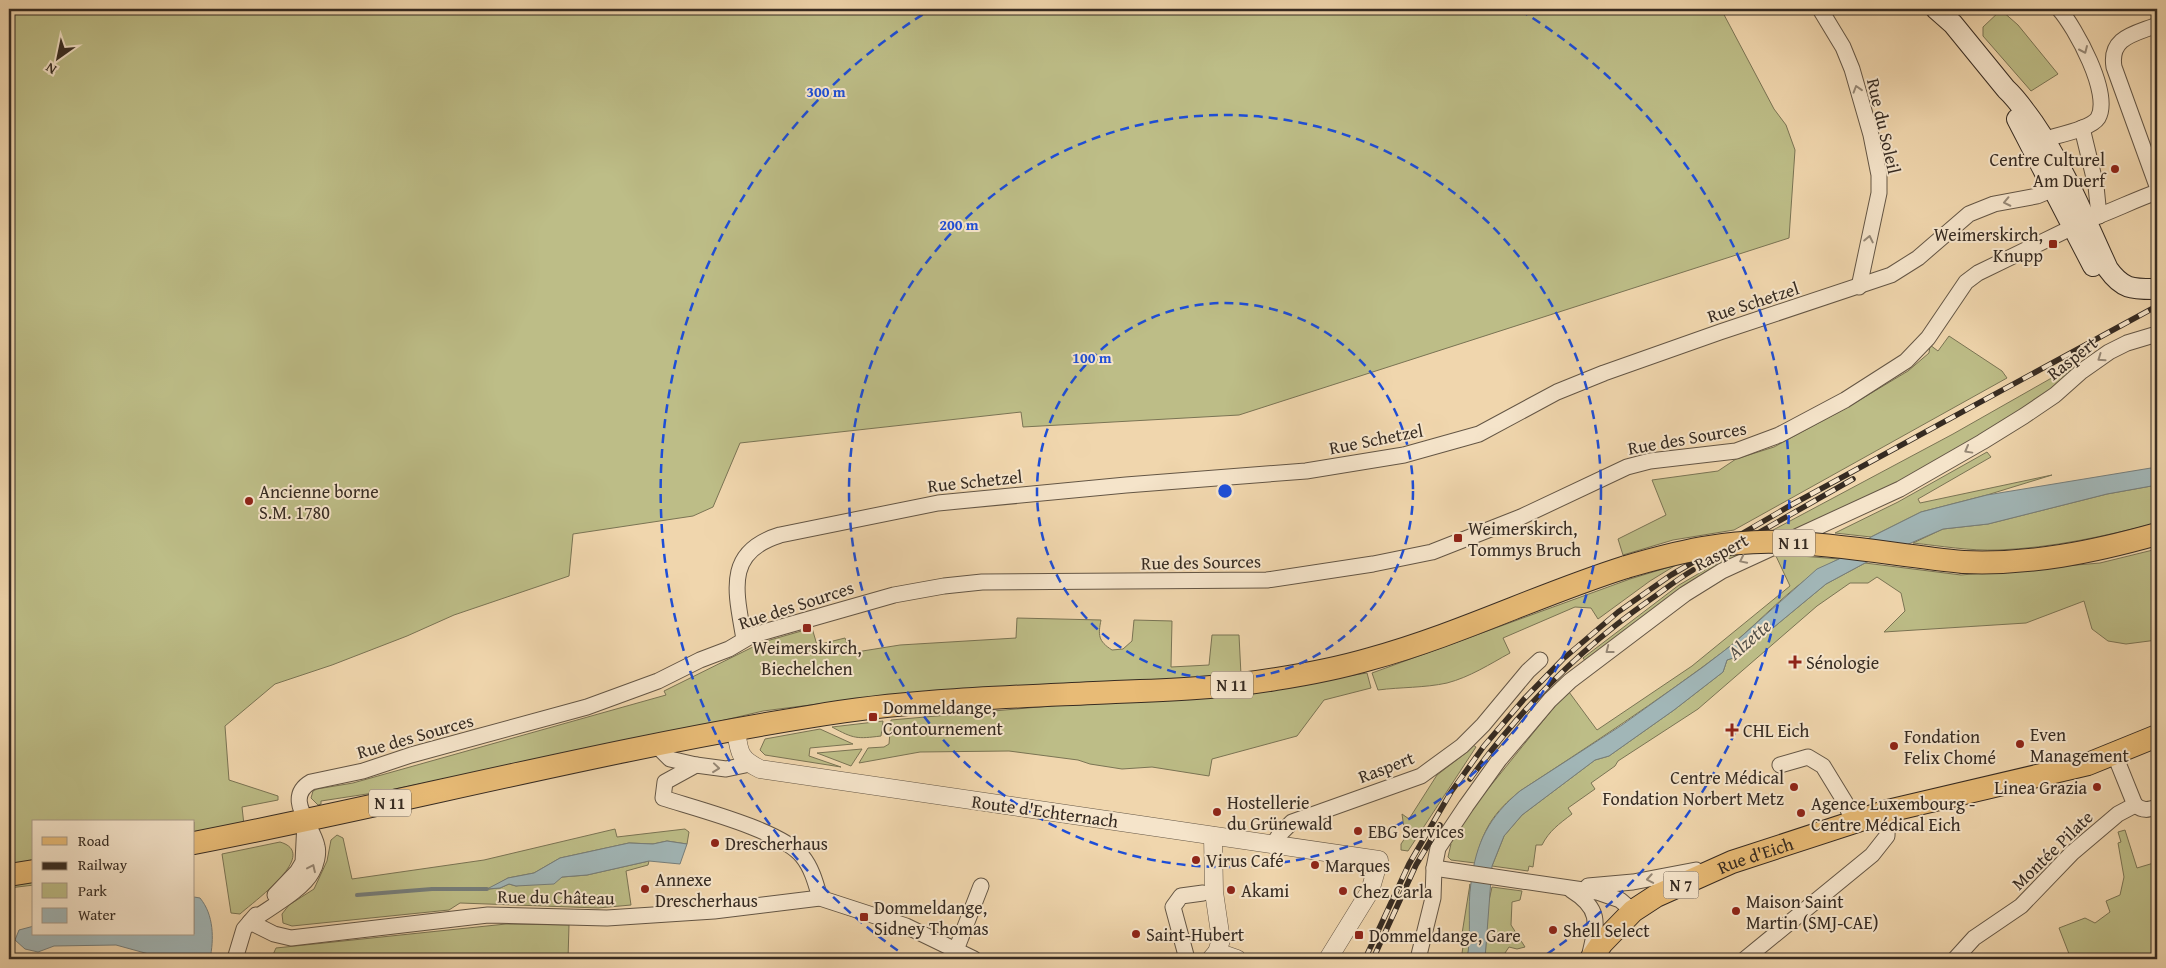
<svg xmlns="http://www.w3.org/2000/svg" width="2166" height="968" viewBox="0 0 2166 968" font-family="'Gentium Book Plus',serif">
	<rect width="100%" height="100%" fill="#f0d6ad"/>
	<filter id="stains"><feTurbulence type="fractalNoise" baseFrequency=".004" numOctaves="4"/><feColorMatrix values="0 0 0 0 .2 0 0 0 0 .09 0 0 0 0 .02 0 0 0 .5 -.17"/></filter>
	<radialGradient id="worn" r=".72"><stop offset=".6" stop-color="#630" stop-opacity="0"/><stop offset="1" stop-color="#630" stop-opacity=".3"/></radialGradient>
	<g fill="#bdbd87" stroke="#7a7454">
		<path d="M9 9H1721L1774 109 1786 125 1795 150 1789 238 1239 415 1023 427 1021 412 740 443 713 507 693 516 573 534 569 576 454 615 407 636 332 665 275 684 225 726 229 780 278 796V800L242 807 245 834 194 843V822H34V885L9 888Z"/>
		<path d="M2001 10 2018 25 2058 74 2031 91 1983 36V27Z"/>
		<path d="M1949 336 2002 371 2007 378 1734 530 1673 540 1623 555 1618 539 1666 515 1652 480 1718 471 1736 459 1774 447 1848 407 1908 371 1929 353 1930 345 1938 351Z"/>
		<path d="M2078 363 2081 368 2048 394 1919 473 1803 529 1586 662 1583 658 1679 585 1775 529 1953 434Z"/>
		<path d="M1987 452 1991 457 1918 499 1920 503 2052 475 1987 495 1921 512 1871 537 1835 533 1898 502Z"/>
		<path d="M2157 485V523C2105 536 2052 548 1998 550 1970 551 1941 546 1913 543L1943 529 1988 524 2107 494Z"/>
		<path d="M2157 549V640L2126 644 2108 641 2092 629 2084 601 2026 623 1884 632 1905 611 1901 593 1877 577 1868 583H1850L1817 606 1698 709 1618 761 1615 766 1591 783 1595 789 1568 808 1572 814C1559 824 1549 831 1542 845H1536L1533 867 1529 866 1528 871 1492 866 1504 836 1522 815 1595 760 1609 756 1674 710 1723 672 1727 660 1739 656 1826 584 1865 563 1961 575 2100 563Z"/>
		<path d="M1775 554 1839 559C1795 580 1762 621 1724 651 1658 701 1589 746 1520 791 1493 813 1483 829 1475 863L1451 860 1448 857 1451 844 1448 842 1471 810 1555 706 1569 692 1597 730 1692 666 1790 586Z"/>
		<path d="M1676 565 1650 581 1598 619 1591 608 1575 607 1503 638 1510 653C1490 664 1470 677 1447 683 1424 688 1401 687 1378 690L1372 673 1630 579Z"/>
		<path d="M1017 618 1101 620C1098 635 1098 641 1112 650L1123 649 1132 641 1134 620 1172 621 1171 667 1209 665 1212 635H1239L1241 675 818 704 763 711 661 735 380 792 321 801V804L318 805 311 798 313 791 317 789 353 783 666 695 664 691 763 642 812 628 817 645 845 638 850 653 900 645 1016 638Z"/>
		<path d="M1367 673 1371 688 1324 700 1297 736 1212 759 1209 776 1152 767 1122 769 1090 764 1078 760 1009 751 920 752 859 763 868 748 884 747 889 744 891 720 1096 702 1215 697Z"/>
		<path d="M883 721 881 736C857 739 854 739 832 727Z"/>
		<path d="M820 729 853 744 810 748 809 756 841 767 765 755 760 750 765 739Z"/>
		<path d="M1473 745 1476 747 1408 851 1401 850V844L1409 832 1404 828 1402 814 1409 819 1437 775 1467 752Z"/>
		<path d="M862 749 851 766 817 753Z"/>
		<path d="M615 829 617 837 685 829 689 832 687 844 667 841 653 844 629 843 560 858 534 873 508 878 489 889 500 888 509 884 516 886 562 877 587 875 649 861 648 865 626 871 631 905 598 908 460 903 449 910 292 926 283 923 282 914 289 905 314 889 327 861 331 840 337 835 343 838 352 879 484 860Z"/>
		<path d="M2125 830 2137 868 2157 862V959H2071L2059 928 2085 918 2095 923 2110 912 2106 901 2120 895 2124 877 2118 843 2121 842 2118 832Z"/>
		<path d="M280 842C321 854 253 902 240 914L231 913 222 854Z"/>
		<path d="M1470 884 1471 939 1467 959H1461L1464 941 1461 940Z"/>
		<path d="M1492 887 1522 891 1520 900 1512 902 1511 925 1525 947 1517 949 1509 947 1501 959H1485L1488 905Z"/>
		<path d="M506 924 569 925 568 959H271L276 948Z"/>
	</g>
	<g fill="#a1b6b7" stroke="#767e7b">
		<path d="M2157 467V485L2107 494 1988 524 1943 529 1865 563 1826 584 1739 656 1727 660 1723 672 1674 710 1609 756 1595 760 1522 815 1504 836 1492 866 1485 959H1467C1472 932 1467 908 1471 883 1476 842 1489 817 1520 791L1622 725 1703 667 1733 644 1817 569 1839 559 1871 537 1921 512 1987 495Z"/>
		<path d="M667 841 687 844 680 864 649 861 587 875 562 877 554 884 516 886 509 884 500 888 487 889 508 878 534 873 560 858 629 843 653 844Z"/>
		<path d="M194 897 200 898C214 915 214 939 210 959H161L156 956 116 945 54 946 38 952 25 949 15 940 19 930 34 926V934H194Z"/>
	</g>
	<g fill="none" stroke-linecap="round" stroke-linejoin="round">
		<path stroke="#767e7b" stroke-width="4" d="M357 895 432 889H487"/>
		<defs>
			<g id="minor">
				<path d="M1820 9 1843 47 1852 69 1871 135 1879 175V193L1859 287"/>
				<path d="M2157 25C2135 34 2109 37 2114 67L2157 186"/>
				<path d="M2082 128 2096 186 2099 216"/>
				<path d="M2045 139C2058 135 2091 129 2098 118 2112 94 2075 27 2059 9"/>
				<path d="M2090 219C2113 211 2134 200 2157 192"/>
				<path d="M744 639C736 592 724 552 780 535L938 503 1126 485 1306 471 1404 455 1479 434 1557 392 1604 373 1720 332 1891 275 1918 258 1969 214 1994 204 2037 196 2054 189"/>
				<path d="M656 745 670 759 696 765 726 769 750 764"/>
				<path d="M696 765 665 782 663 798C697 809 780 830 802 856 812 868 816 884 820 898"/>
				<path d="M1780 765 1808 757 1823 766 1845 802 1853 822"/>
				<path d="M2135 805C2143 811 2148 810 2157 807"/>
				<path d="M1273 845 1279 835 1292 822 1421 776 1462 746 1483 725 1528 671 1540 660"/>
				<path d="M1434 868 1597 892 1620 900 1633 911"/>
				<path d="M1588 886 1633 882 1696 870"/>
				<path d="M1571 890C1600 908 1598 922 1590 953"/>
				<path d="M275 895 297 872 303 862 305 822"/>
				<path d="M250 922C267 909 302 891 312 872 316 865 319 854 317 846 313 825 283 798 311 782L363 771 411 755 587 707 658 681 700 660 729 649 751 636 771 630 894 595 944 586 982 582 1267 580 1373 564 1432 552 1521 517 1627 467 1650 461 1736 451 1779 435 1845 400 1906 361 1928 338 1966 282 1978 273 2073 227"/>
				<path d="M250 922 274 934 291 938 488 915 607 918 714 911 820 898 906 926 974 959"/>
				<path d="M956 950 981 886"/>
				<path d="M235 959 244 929 256 915"/>
				<path d="M1187 959 1173 907 1181 896 1203 893"/>
				<path d="M1418 959 1433 898 1434 868 1438 848 1466 806 1499 760 1550 700 1570 681 1685 594 1722 571 1900 489 1982 442 2024 416 2055 395 2082 371 2109 352 2127 343 2157 334"/>
				<path d="M1745 959 1872 855 1887 836 1888 811"/>
				<path d="M1955 959 1974 938 2021 906 2072 853 2118 814 2135 805 2114 753"/>
			</g>
			<g id="tertiary">
				<path d="M736 730C739 752 739 759 760 769L1379 860 1370 891 1328 959"/>
				<path d="M1217 952 1237 959"/>
				<path d="M1211 959 1217 952 1221 940 1214 892 1213 836"/>
			</g>
			<g id="secondary">
				<path d="M1936 9 1953 24 2006 89C2017 99 2024 110 2033 122 2064 167 2085 219 2108 269 2123 290 2133 289 2157 289"/>
				<path d="M2017 119 2093 266"/>
			</g>
			<g id="primary">
				<path d="M1963 562C2030 565 2093 552 2157 534"/>
				<path d="M194 843C401 803 606 749 814 716 913 699 1015 697 1115 692 1169 690 1223 688 1276 679 1308 674 1339 668 1370 659 1458 635 1540 594 1626 567"/>
				<path d="M9 875 34 871"/>
				<path id="s1" d="M1591 959 1602 943 1633 911 1656 896 1732 862 1888 811 2088 764 2157 736"/>
			</g>
		</defs>
		<use href="#minor" stroke="#645645" stroke-width="17"/>
		<use href="#tertiary" stroke="#645645" stroke-width="19"/>
		<use href="#secondary" stroke="#362b22" stroke-width="22"/>
		<use href="#primary" stroke="#362b22" stroke-width="24"/>
		<use href="#minor" stroke="#f5e4ca" stroke-width="15"/>
		<use href="#tertiary" stroke="#f5e4ca" stroke-width="18"/>
		<use href="#secondary" stroke="#f5e4ca" stroke-width="20"/>
		<use href="#primary" stroke="#e8bb76" stroke-width="22"/>
		<defs>
			<g id="rail">
				<path d="M1730 549 1853 479"/>
				<path d="M1470 779C1520 709 1581 648 1651 599 1665 589 1678 579 1693 570"/>
				<path d="M1365 959 1409 864 1451 792 1484 746 1524 699 1563 659 1618 612 1671 575 1793 504 2157 306"/>
				<path d="M1373 959 1416 865 1440 825"/>
			</g>
		</defs>
		<use href="#rail" stroke="#362b22" stroke-width="5.5"/>
		<use href="#rail" stroke="#f5e4ca" stroke-width="4" stroke-dasharray="11" stroke-linecap="butt"/>
		<defs>
			<path id="primary-bridge" d="M1626 567C1677 552 1727 540 1780 542 1841 544 1902 556 1963 562"/>
		</defs>
		<use href="#primary-bridge" stroke="#362b22" stroke-width="24" stroke-linecap="butt"/>
		<use href="#primary-bridge" stroke="#e8bb76" stroke-width="22"/>
	</g>
	<defs><path id="oneway-chevron" d="M-2-3.5L2.5 0L-2 3.5" fill="none" stroke-width="1.6" stroke-linecap="round" stroke-linejoin="round" transform="scale(1.25)"/></defs>
	<g stroke="#968876">
		<use href="#oneway-chevron" transform="translate(2084 50) rotate(66)"/>
		<use href="#oneway-chevron" transform="translate(1857 89) rotate(-107)"/>
		<use href="#oneway-chevron" transform="translate(2007 202) rotate(168)"/>
		<use href="#oneway-chevron" transform="translate(1869 239) rotate(-78)"/>
		<use href="#oneway-chevron" transform="translate(2101 358) rotate(145)"/>
		<use href="#oneway-chevron" transform="translate(1968 450) rotate(151)"/>
		<use href="#oneway-chevron" transform="translate(1743 560) rotate(154)"/>
		<use href="#oneway-chevron" transform="translate(1609 650) rotate(142)"/>
		<use href="#oneway-chevron" transform="translate(716 768) rotate(6)"/>
		<use href="#oneway-chevron" transform="translate(312 868) rotate(-65)"/>
		<use href="#oneway-chevron" transform="translate(1650 879) rotate(170)"/>
	</g>
	<g fill="none" stroke="#1d4ed8" stroke-width="2.5" stroke-dasharray="9 6">
		<circle cx="1225" cy="491" r="188"/>
		<circle cx="1225" cy="491" r="376"/>
		<path d="M910 959A564 564 0 0 1 930 10M1520 10A564 564 0 0 1 1540 959"/>
	</g>
	<g fill="#8f2418" stroke="#f5e4ca" stroke-width="2">
		<circle cx="2115" cy="169" r="5"/>
		<rect x="2048" y="239" width="10" height="10" rx="2.5"/>
		<circle cx="249" cy="501" r="5"/>
		<rect x="1453" y="533" width="10" height="10" rx="2.5"/>
		<rect x="802" y="623" width="10" height="10" rx="2.5"/>
		<path d="M1792.5 654.5h5v5h5v5h-5v5h-5v-5h-5v-5h5z"/>
		<rect x="868" y="712" width="10" height="10" rx="2.5"/>
		<path d="M1729.5 722.5h5v5h5v5h-5v5h-5v-5h-5v-5h5z"/>
		<circle cx="2020" cy="744" r="5"/>
		<circle cx="1894" cy="746" r="5"/>
		<circle cx="1794" cy="787" r="5"/>
		<circle cx="2097" cy="787" r="5"/>
		<circle cx="1217" cy="812" r="5"/>
		<circle cx="1801" cy="813" r="5"/>
		<circle cx="1358" cy="831" r="5"/>
		<circle cx="715" cy="843" r="5"/>
		<circle cx="1196" cy="860" r="5"/>
		<circle cx="1315" cy="865" r="5"/>
		<circle cx="645" cy="889" r="5"/>
		<circle cx="1231" cy="890" r="5"/>
		<circle cx="1343" cy="891" r="5"/>
		<circle cx="1736" cy="911" r="5"/>
		<rect x="859" y="912" width="10" height="10" rx="2.5"/>
		<circle cx="1553" cy="930" r="5"/>
		<circle cx="1136" cy="934" r="5"/>
		<rect x="1354" y="930" width="10" height="10" rx="2.5"/>
	</g>
	<g text-anchor="middle" dominant-baseline="central" stroke-width="4" stroke-linejoin="round" paint-order="stroke">
		<g fill="#f5e4ca" stroke="#6f6254" stroke-width="1">
			<rect x="1773" y="529.5" width="42" height="27" rx="4"/>
			<rect x="1211" y="671.5" width="42" height="27" rx="4"/>
			<rect x="369" y="789.5" width="42" height="27" rx="4"/>
			<rect x="1663.5" y="871.5" width="35" height="27" rx="4"/>
		</g>
		<g font-size="16" font-weight="bold" fill="#362b22">
			<text x="1794" y="543">N 11</text>
			<text x="1232" y="685">N 11</text>
			<text x="390" y="803">N 11</text>
			<text x="1681" y="885">N 7</text>
		</g>
		<g font-size="18" fill="#362b22" stroke="#f5e4ca">
			<text transform="translate(1884 126) rotate(77)">Rue du Soleil</text>
			<text transform="translate(1753 302) rotate(-18)">Rue Schetzel</text>
			<text transform="translate(2072 358) rotate(-38)">Raspert</text>
			<text transform="translate(1687 438) rotate(-10)">Rue des Sources</text>
			<text transform="translate(1376 439) rotate(-11)">Rue Schetzel</text>
			<text transform="translate(975 481) rotate(-6)">Rue Schetzel</text>
			<text transform="translate(1721 552) rotate(-28)">Raspert</text>
			<text transform="translate(1201 562) rotate(-1)">Rue des Sources</text>
			<text transform="translate(796 605) rotate(-18)">Rue des Sources</text>
			<text transform="translate(415 736) rotate(-16)">Rue des Sources</text>
			<text transform="translate(1386 767) rotate(-21)">Raspert</text>
			<text transform="translate(1045 811) rotate(8)">Route d'Echternach</text>
			<text transform="translate(2052 850) rotate(-44)">Montée Pilate</text>
			<text stroke="none"><textPath href="#s1" startOffset="199">Rue d'Eich</textPath></text>
			<text transform="translate(556 897) rotate(1)">Rue du Château</text>
		</g>
		<g font-size="18" fill="#362b22" stroke="#f5e4ca" text-anchor="start">
			<text x="2105" y="159" text-anchor="end">Centre Culturel<tspan x="2105" dy="21">Am Duerf</tspan></text>
			<text x="2043" y="234" text-anchor="end">Weimerskirch,<tspan x="2043" dy="21">Knupp</tspan></text>
			<text x="259" y="491">Ancienne borne<tspan x="259" dy="21">S.M. 1780</tspan></text>
			<text x="1468" y="528">Weimerskirch,<tspan x="1468" dy="21">Tommys Bruch</tspan></text>
			<text x="807" y="647" text-anchor="middle">Weimerskirch,<tspan x="807" dy="21">Biechelchen</tspan></text>
			<text x="1806" y="662">Sénologie</text>
			<text x="883" y="707">Dommeldange,<tspan x="883" dy="21">Contournement</tspan></text>
			<text x="1743" y="730">CHL Eich</text>
			<text x="2030" y="734">Even<tspan x="2030" dy="21">Management</tspan></text>
			<text x="1904" y="736">Fondation<tspan x="1904" dy="21">Felix Chomé</tspan></text>
			<text x="1784" y="777" text-anchor="end">Centre Médical<tspan x="1784" dy="21">Fondation Norbert Metz</tspan></text>
			<text x="2087" y="787" text-anchor="end">Linea Grazia</text>
			<text x="1227" y="802">Hostellerie<tspan x="1227" dy="21">du Grünewald</tspan></text>
			<text x="1811" y="803">Agence Luxembourg -<tspan x="1811" dy="21">Centre Médical Eich</tspan></text>
			<text x="1368" y="831">EBG Services</text>
			<text x="725" y="843">Drescherhaus</text>
			<text x="1206" y="860">Virus Café</text>
			<text x="1325" y="865">Marques</text>
			<text x="655" y="879">Annexe<tspan x="655" dy="21">Drescherhaus</tspan></text>
			<text x="1241" y="890">Akami</text>
			<text x="1353" y="891">Chez Carla</text>
			<text x="1746" y="901">Maison Saint<tspan x="1746" dy="21">Martin (SMJ-CAE)</tspan></text>
			<text x="874" y="907">Dommeldange,<tspan x="874" dy="21">Sidney Thomas</tspan></text>
			<text x="1563" y="930">Shell Select</text>
			<text x="1146" y="934">Saint-Hubert</text>
			<text x="1369" y="935">Dommeldange, Gare</text>
		</g>
		<g font-size="19" font-style="italic" fill="#514e47" stroke="#f5e4ca">
			<text transform="translate(1749 639) rotate(-41)">Alzette</text>
		</g>
	</g>
	<circle cx="1225" cy="491" r="8" fill="#1d4ed8" stroke="#f5e4ca" stroke-width="2.5"/>
	<g font-size="15" text-anchor="middle" font-weight="bold" fill="#1d4ed8" stroke="#f5e4ca" stroke-width="4" stroke-linejoin="round" paint-order="stroke">
		<text x="826" y="97">300 m</text>
		<text x="959" y="230">200 m</text>
		<text x="1092" y="363">100 m</text>
	</g>
	<rect width="2166" height="968" fill="none" stroke="#f0d6ad" stroke-width="30"/>
	<rect x="10" y="10" width="2146" height="948" fill="none" stroke="#362b22" stroke-width="2.5"/>
	<rect x="15" y="15" width="2136" height="938" fill="none" stroke="#362b22"/>
	<rect x="32" y="820" width="162" height="115" fill="#f5e4ca" stroke="#a99a87"/>
	<rect x="42" y="837" width="25" height="8" fill="#e8bb76" stroke="#a99a87"/>
	<text x="78" y="846" font-size="15" fill="#362b22">Road</text>
	<rect x="42" y="862" width="25" height="8" fill="#362b22" stroke="#a99a87"/>
	<text x="78" y="870" font-size="15" fill="#362b22">Railway</text>
	<rect x="42" y="883" width="25" height="15" fill="#bdbd87" stroke="#a99a87"/>
	<text x="78" y="896" font-size="15" fill="#362b22">Park</text>
	<rect x="42" y="908" width="25" height="15" fill="#a1b6b7" stroke="#a99a87"/>
	<text x="78" y="920" font-size="15" fill="#362b22">Water</text>
	<g transform="translate(58 58) rotate(213)" stroke="#f5e4ca" stroke-width="4" paint-order="stroke">
	<path d="M0-4L9 19L0 12L-9 19Z" fill="#362b22"/>
	<text y="-8" font-size="14" font-weight="bold" text-anchor="middle" fill="#362b22">N</text>
	</g>
	<rect width="100%" height="100%" filter="url(#stains)"/>
	<rect width="100%" height="100%" fill="url(#worn)"/>
</svg>
